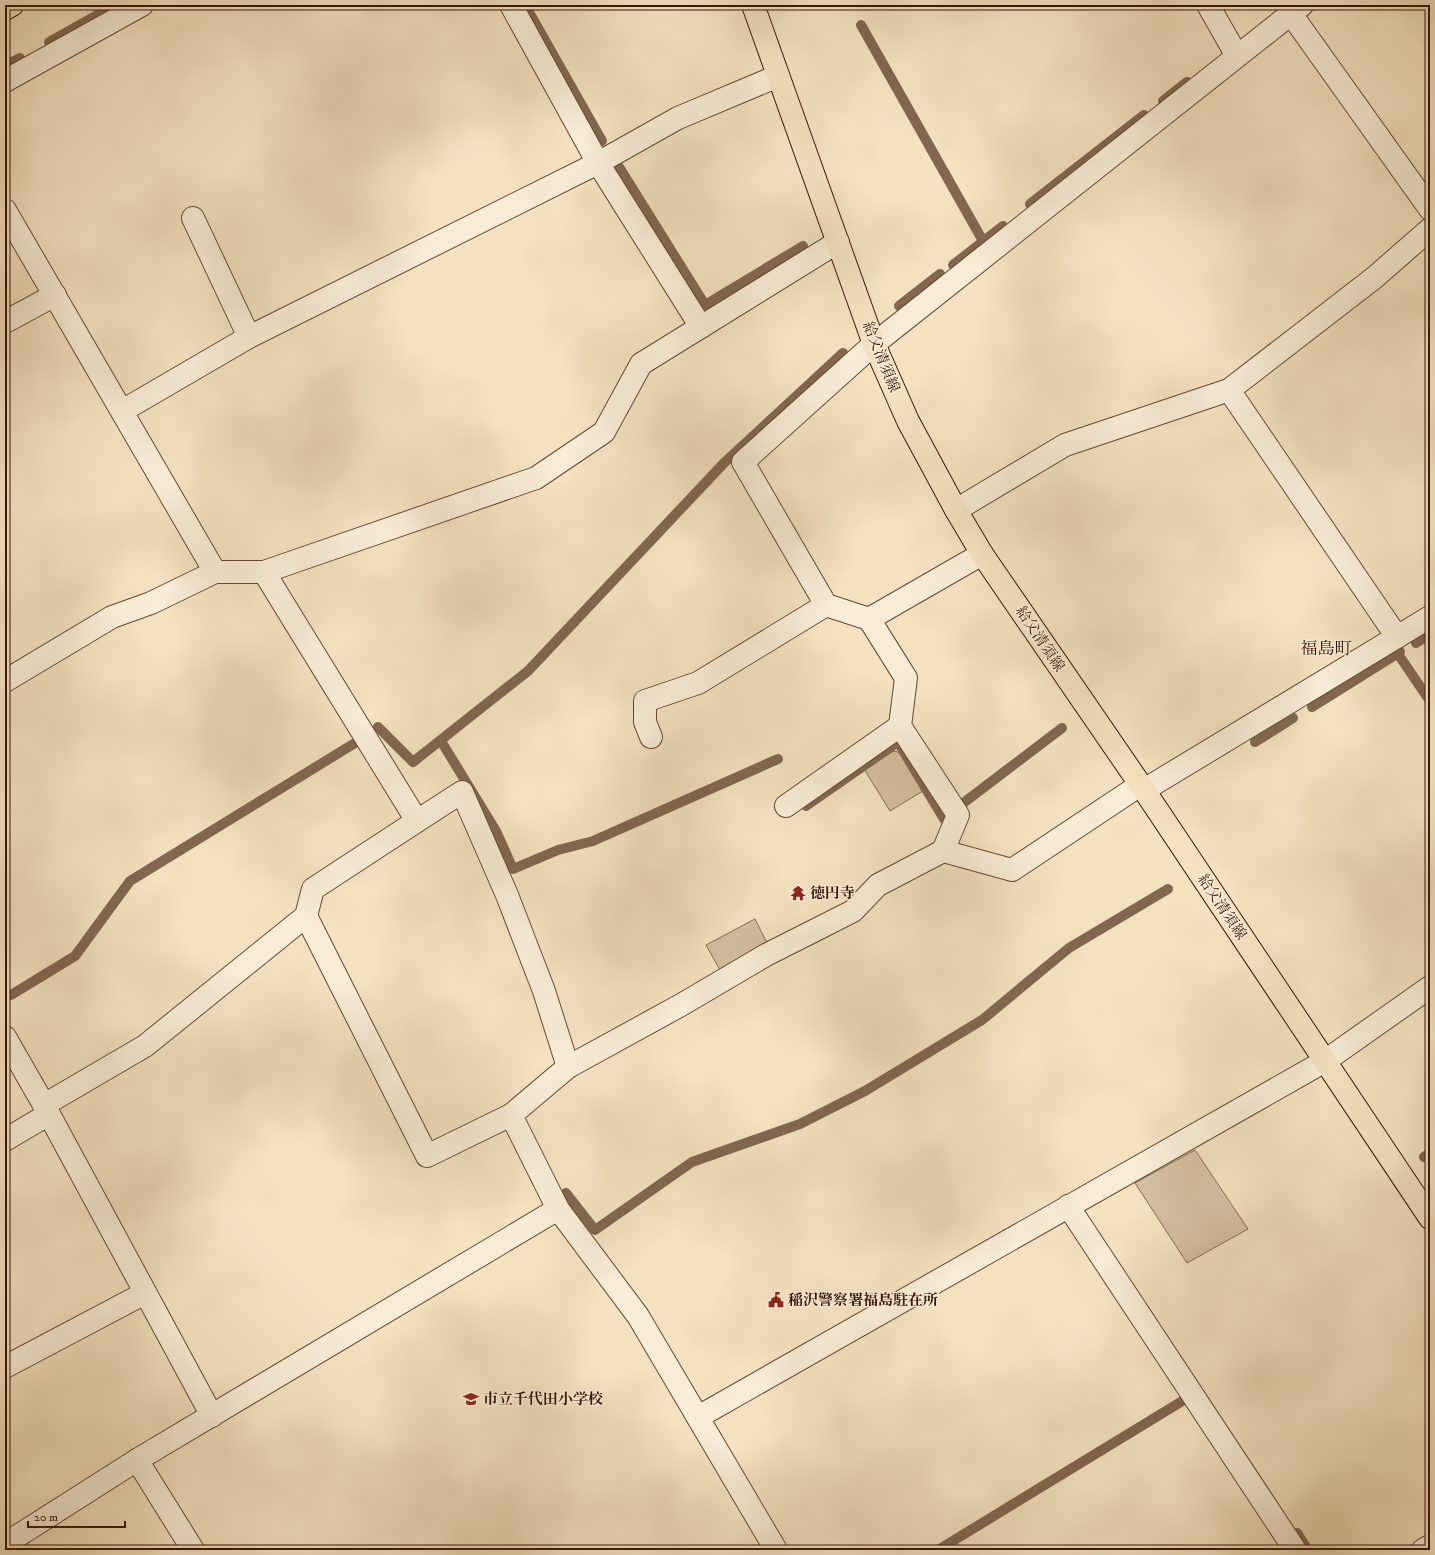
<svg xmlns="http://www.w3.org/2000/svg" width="1435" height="1555" viewBox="0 0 1435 1555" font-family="'IM FELL DW Pica','Noto Serif JP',serif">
	<rect width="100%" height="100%" fill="#f4e1c0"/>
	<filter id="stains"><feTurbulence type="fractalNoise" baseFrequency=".005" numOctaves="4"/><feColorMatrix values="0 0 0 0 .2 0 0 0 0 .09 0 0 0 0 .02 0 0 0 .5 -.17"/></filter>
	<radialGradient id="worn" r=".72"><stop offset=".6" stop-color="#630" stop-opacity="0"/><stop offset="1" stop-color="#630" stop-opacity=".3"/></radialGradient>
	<g fill="#d4bea0" stroke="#866a53">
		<path d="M894 751 901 753 923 791 890 811 864 769Z"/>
		<path d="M755 919 769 947 721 972 706 945Z"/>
		<path d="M1195 1150 1248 1229 1187 1263 1135 1183Z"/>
	</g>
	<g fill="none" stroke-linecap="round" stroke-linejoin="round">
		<g stroke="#826650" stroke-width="10">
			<path d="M525 5 602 141"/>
			<path d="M861 25 983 241"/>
			<path d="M49 42 115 5"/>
			<path d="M5 66 20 58"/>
			<path d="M1163 101 1187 82"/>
			<path d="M619 167 705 305 803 246"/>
			<path d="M1030 204 1144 115"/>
			<path d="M953 265 1003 226"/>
			<path d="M899 306 940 274"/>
			<path d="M1416 643 1430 634"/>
			<path d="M1398 654 1430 701"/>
			<path d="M1312 707 1400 652"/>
			<path d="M378 727 413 762 528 671 724 463 843 353"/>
			<path d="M441 741 496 831 513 869 558 850 593 841 778 759"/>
			<path d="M1255 742 1293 718"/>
			<path d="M962 804 1062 728"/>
			<path d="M806 806 898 742 944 819"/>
			<path d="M11 995 75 956 130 881 355 743"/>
			<path d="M1424 1157 1430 1153"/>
			<path d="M566 1193 595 1230 692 1162 800 1124 865 1091 982 1020 1069 948 1168 889"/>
			<path d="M1297 1533 1308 1550"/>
			<path d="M938 1550 1184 1400"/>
		</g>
		<defs>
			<g id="minor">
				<path d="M511 5 598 163 701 327"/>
				<path d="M1208 5 1237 56"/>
				<path d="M1291 14 1430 209"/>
				<path d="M5 81 142 5"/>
				<path d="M5 210 215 572"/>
				<path d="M193 218 249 337"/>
				<path d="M5 322 55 295"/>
				<path d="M1229 390 1397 637"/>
				<path d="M122 411 249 337 598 163 678 118 778 76"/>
				<path d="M956 510 1065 445 1229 390 1374 278 1430 229"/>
				<path d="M264 572 417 821 462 792 507 895 544 991 568 1067"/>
				<path d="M869 619 982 554"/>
				<path d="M5 681 112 617 151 603 215 572H264L536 478 604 432 641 364 838 242"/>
				<path d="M651 737 645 722V701L698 683 826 605"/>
				<path d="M1144 790 1430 617"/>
				<path d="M786 806 900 726"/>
				<path d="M943 851 958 815 900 726 906 678 869 619 826 605 743 462 874 344 1302 5"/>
				<path d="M306 916 427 1156 511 1115 568 1067 681 1005 766 955 853 911 878 885 943 851 1012 870 1140 785"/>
				<path d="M5 1037 44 1105 212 1416"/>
				<path d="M44 1105 145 1046 306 916 313 889 417 821"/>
				<path d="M511 1115 558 1209 638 1316 776 1550"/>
				<path d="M5 1140 49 1114"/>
				<path d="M1068 1206 1295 1550"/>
				<path d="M5 1367 145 1293"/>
				<path d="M698 1417 1325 1061 1430 987"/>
				<path d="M137 1460 193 1550"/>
				<path d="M5 1544 137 1460 558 1209"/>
				<path d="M1423 1550 1430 1546"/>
			</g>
			<g id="major">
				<path d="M753 5 874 344 908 421 956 510 982 554 1144 790 1430 1218"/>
				<path d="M5 9 12 5"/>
			</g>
		</defs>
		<use href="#minor" stroke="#664834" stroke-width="24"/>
		<use href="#major" stroke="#371506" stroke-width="24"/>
		<use href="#minor" stroke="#f8ecd6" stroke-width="22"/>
		<use href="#major" stroke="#f4e1c0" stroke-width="22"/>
	</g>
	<defs>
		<symbol id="temple-bare" viewBox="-9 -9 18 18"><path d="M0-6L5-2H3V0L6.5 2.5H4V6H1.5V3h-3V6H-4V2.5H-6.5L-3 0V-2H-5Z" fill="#8f2418" stroke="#f8ecd6" stroke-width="2.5" paint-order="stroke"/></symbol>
		<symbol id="civic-bare" viewBox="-9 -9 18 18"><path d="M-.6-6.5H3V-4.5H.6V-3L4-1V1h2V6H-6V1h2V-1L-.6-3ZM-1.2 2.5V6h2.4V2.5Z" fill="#8f2418" stroke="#f8ecd6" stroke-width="2.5" paint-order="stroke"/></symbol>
		<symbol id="school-bare" viewBox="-9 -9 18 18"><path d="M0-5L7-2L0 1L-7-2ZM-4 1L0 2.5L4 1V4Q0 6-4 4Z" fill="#8f2418" stroke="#f8ecd6" stroke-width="2.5" paint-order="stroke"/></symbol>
	</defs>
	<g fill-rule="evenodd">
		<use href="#temple-bare" x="787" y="882" width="22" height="22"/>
		<use href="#civic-bare" x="765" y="1289" width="22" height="22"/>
		<use href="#school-bare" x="460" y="1388" width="22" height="22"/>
	</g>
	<g text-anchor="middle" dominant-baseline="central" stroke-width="3" stroke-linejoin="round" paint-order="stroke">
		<g font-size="15" fill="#371506" stroke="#f8ecd6">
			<text transform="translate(881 357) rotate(68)">給父清須線</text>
			<text transform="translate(1040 639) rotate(56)">給父清須線</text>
			<text transform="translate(1222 907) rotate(56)">給父清須線</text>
		</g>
		<g font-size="15" font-weight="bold" fill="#371506" stroke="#f8ecd6" text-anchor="start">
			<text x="810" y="893">徳円寺</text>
			<text x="788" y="1300">稲沢警察署福島駐在所</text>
			<text x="483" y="1399">市立千代田小学校</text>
		</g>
		<g font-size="17" fill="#371506" stroke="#f8ecd6">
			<text x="1326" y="649">福島町</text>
		</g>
	</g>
	<rect width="1435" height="1555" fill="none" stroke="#f4e1c0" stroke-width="20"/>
	<rect x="6" y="6" width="1423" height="1543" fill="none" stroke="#371506" stroke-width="2"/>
	<rect x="10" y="10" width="1415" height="1535" fill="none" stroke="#371506"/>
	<path d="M28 1521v6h97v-6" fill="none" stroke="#371506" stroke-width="2"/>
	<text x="34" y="1521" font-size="12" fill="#371506" stroke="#f8ecd6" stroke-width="3" paint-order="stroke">20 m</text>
	<rect width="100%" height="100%" filter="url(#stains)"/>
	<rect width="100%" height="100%" fill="url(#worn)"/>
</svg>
